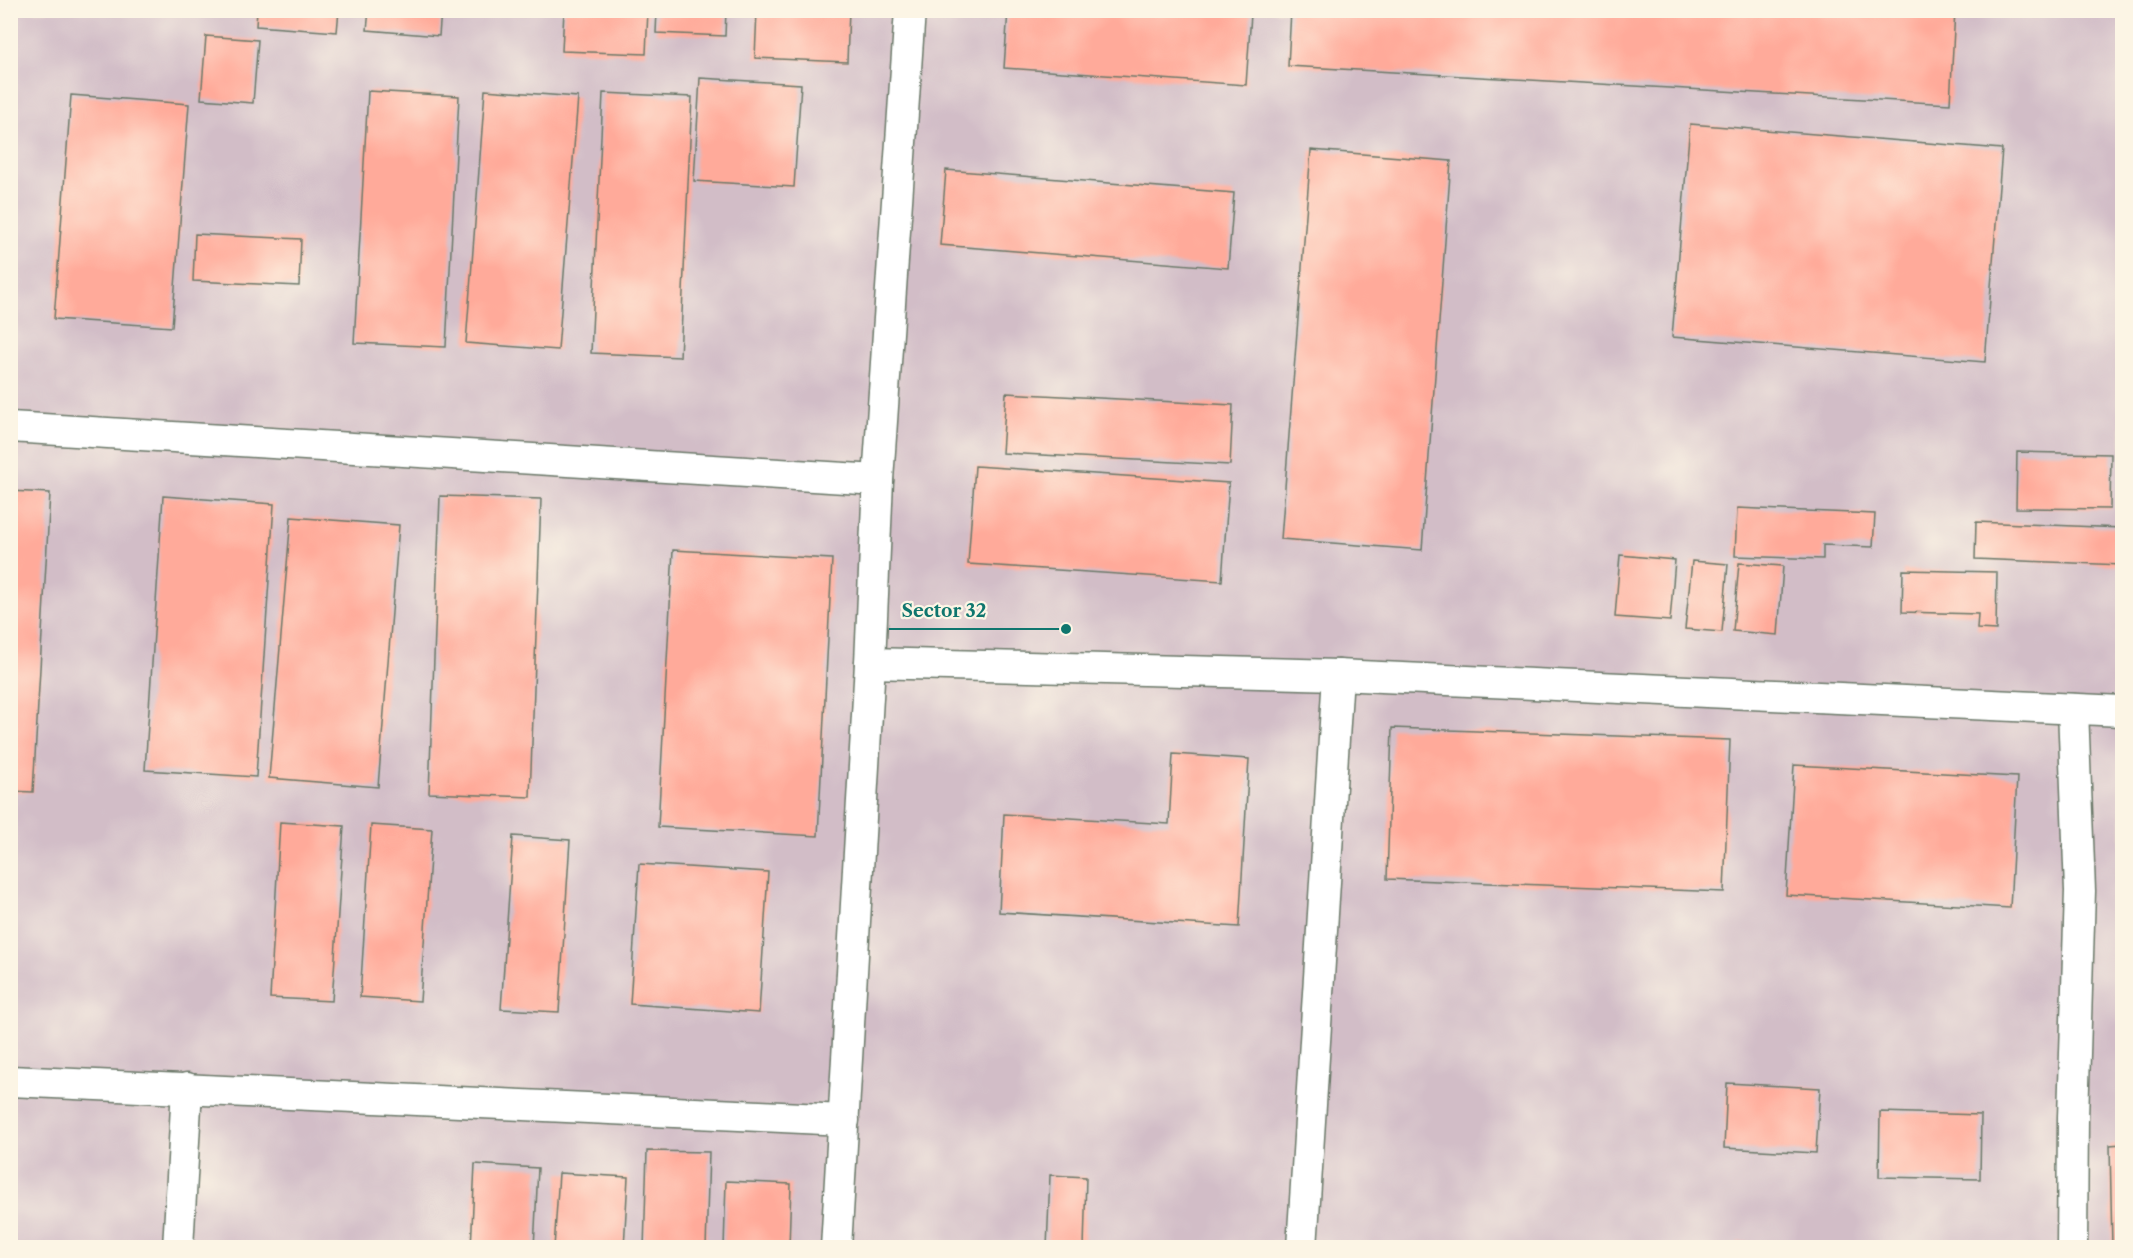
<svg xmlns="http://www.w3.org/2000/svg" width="2133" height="1258" viewBox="0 0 2133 1258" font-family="'Libre Caslon Text',serif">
	<rect width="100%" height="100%" fill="#fcf5e5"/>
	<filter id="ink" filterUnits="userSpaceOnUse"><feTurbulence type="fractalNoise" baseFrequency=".0167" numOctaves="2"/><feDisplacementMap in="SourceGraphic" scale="12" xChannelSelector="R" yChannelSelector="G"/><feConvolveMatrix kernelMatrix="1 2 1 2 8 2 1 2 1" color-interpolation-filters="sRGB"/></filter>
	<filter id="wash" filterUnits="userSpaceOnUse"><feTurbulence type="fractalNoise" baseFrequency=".008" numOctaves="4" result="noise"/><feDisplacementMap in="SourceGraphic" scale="24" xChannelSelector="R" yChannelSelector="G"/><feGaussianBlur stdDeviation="1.35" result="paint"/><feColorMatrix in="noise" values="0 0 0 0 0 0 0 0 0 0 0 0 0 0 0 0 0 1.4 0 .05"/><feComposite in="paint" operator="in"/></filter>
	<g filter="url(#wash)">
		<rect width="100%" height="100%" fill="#f4e6ca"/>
		<rect fill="#d2bdc7" x="11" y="11" width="2111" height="1236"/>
		<g id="blocks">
			<g fill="#ffaa9a">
				<path d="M257 10H339L337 32 256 26Z"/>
				<path d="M369 10H441L439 36 367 30Z"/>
				<path d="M564 10H648L646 54 562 51Z"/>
				<path d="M657 10H726L725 36 656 33Z"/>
				<path d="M757 10H849L847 62 755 58Z"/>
				<path d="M1008 10H1198L1251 14 1246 85 1004 68Z"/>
				<path d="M1291 10H1955L1950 104 1288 66Z"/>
				<path d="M206 36 258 40 253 103 201 99Z"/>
				<path d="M700 78 801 84 794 187 694 181Z"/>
				<path d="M485 90 578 97 558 350 466 343Z"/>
				<path d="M368 91 459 96 446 347 354 343Z"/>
				<path d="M603 93 692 97 680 357 591 353Z"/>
				<path d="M71 95 189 104 172 327 54 319Z"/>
				<path d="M1690 124 2002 149 1985 362 1672 337Z"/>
				<path d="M1311 150 1451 161 1422 550 1281 539Z"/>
				<path d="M946 170 1234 193 1228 268 940 245Z"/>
				<path d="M195 234 301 239 299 286 193 281Z"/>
				<path d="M1006 393 1233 405 1230 465 1002 453Z"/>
				<path d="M2017 452 2111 454 2110 509 2016 508Z"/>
				<path d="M975 466 1229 483 1222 581 968 564Z"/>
				<path d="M10 491 50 493 33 792 10 791Z"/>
				<path d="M163 496 274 504 256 777 145 770Z"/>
				<path d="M440 496 541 499 530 797 429 793Z"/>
				<path d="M1737 508 1875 514 1873 547 1823 545V559L1735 556Z"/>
				<path d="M291 517 399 525 378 787 269 778Z"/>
				<path d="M1976 522 2122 528V565L1975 559Z"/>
				<path d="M673 550 832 559 818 836 658 827Z"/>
				<path d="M1620 555 1675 560 1670 621 1615 617Z"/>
				<path d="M1692 561 1728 564 1722 632 1685 629Z"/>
				<path d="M1739 563 1783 566 1778 635 1733 631Z"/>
				<path d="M1903 570 1997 572 1996 630 1977 629 1978 614 1902 612Z"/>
				<path d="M1392 728 1730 740 1724 892 1387 879Z"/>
				<path d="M1173 754 1249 759 1239 927 999 912 1004 814 1169 824Z"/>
				<path d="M1794 765 2017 777 2010 908 1786 895Z"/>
				<path d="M280 822 344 826 332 1001 270 998Z"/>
				<path d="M371 825 432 829 420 1001 360 997Z"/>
				<path d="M513 836 570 840 559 1012 501 1009Z"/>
				<path d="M639 864 768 872 759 1013 630 1004Z"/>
				<path d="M1727 1083 1820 1088 1816 1153 1724 1148Z"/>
				<path d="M1880 1112 1981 1115 1980 1179 1879 1177Z"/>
				<path d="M2122 1144V1248H2112L2110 1145Z"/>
				<path d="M647 1151 709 1152 706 1248H644Z"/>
				<path d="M475 1164 538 1168 534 1248H471Z"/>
				<path d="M559 1173 628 1177 624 1248H554Z"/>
				<path d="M1050 1175 1086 1177 1084 1248H1047Z"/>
				<path d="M726 1181 791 1184 789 1248H724Z"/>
				<path d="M1738 1242 1808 1246V1248H1738Z"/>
			</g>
		</g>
	</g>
	<g filter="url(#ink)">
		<use href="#blocks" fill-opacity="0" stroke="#6a7868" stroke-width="1.5"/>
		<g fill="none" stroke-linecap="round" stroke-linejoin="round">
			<defs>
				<g id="street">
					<path d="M10 427 878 480"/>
					<path d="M870 663 1338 675 2122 711"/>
					<path d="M10 1081 844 1120"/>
					<path d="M178 1248 187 1088"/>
					<path d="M836 1248 870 663 878 480 910 10"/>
					<path d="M1302 1248 1338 675"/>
					<path d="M2072 1248 2073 1118 2080 891 2073 709"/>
				</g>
			</defs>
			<use href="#street" stroke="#6a7868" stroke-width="33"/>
			<use href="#street" stroke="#fff" stroke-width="30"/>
		</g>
	</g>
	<path fill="none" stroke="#0f766e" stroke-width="2" d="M1066 629L998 629H889"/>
	<circle fill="#0f766e" stroke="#fcf5e5" stroke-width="2" cx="1066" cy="629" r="6"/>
	<g font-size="18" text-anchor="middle" font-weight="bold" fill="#0f766e" stroke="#fcf5e5" stroke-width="4.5" stroke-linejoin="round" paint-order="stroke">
		<text x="944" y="617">Sector 32</text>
	</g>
	<rect width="2133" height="1258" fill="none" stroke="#fcf5e5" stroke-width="36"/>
</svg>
